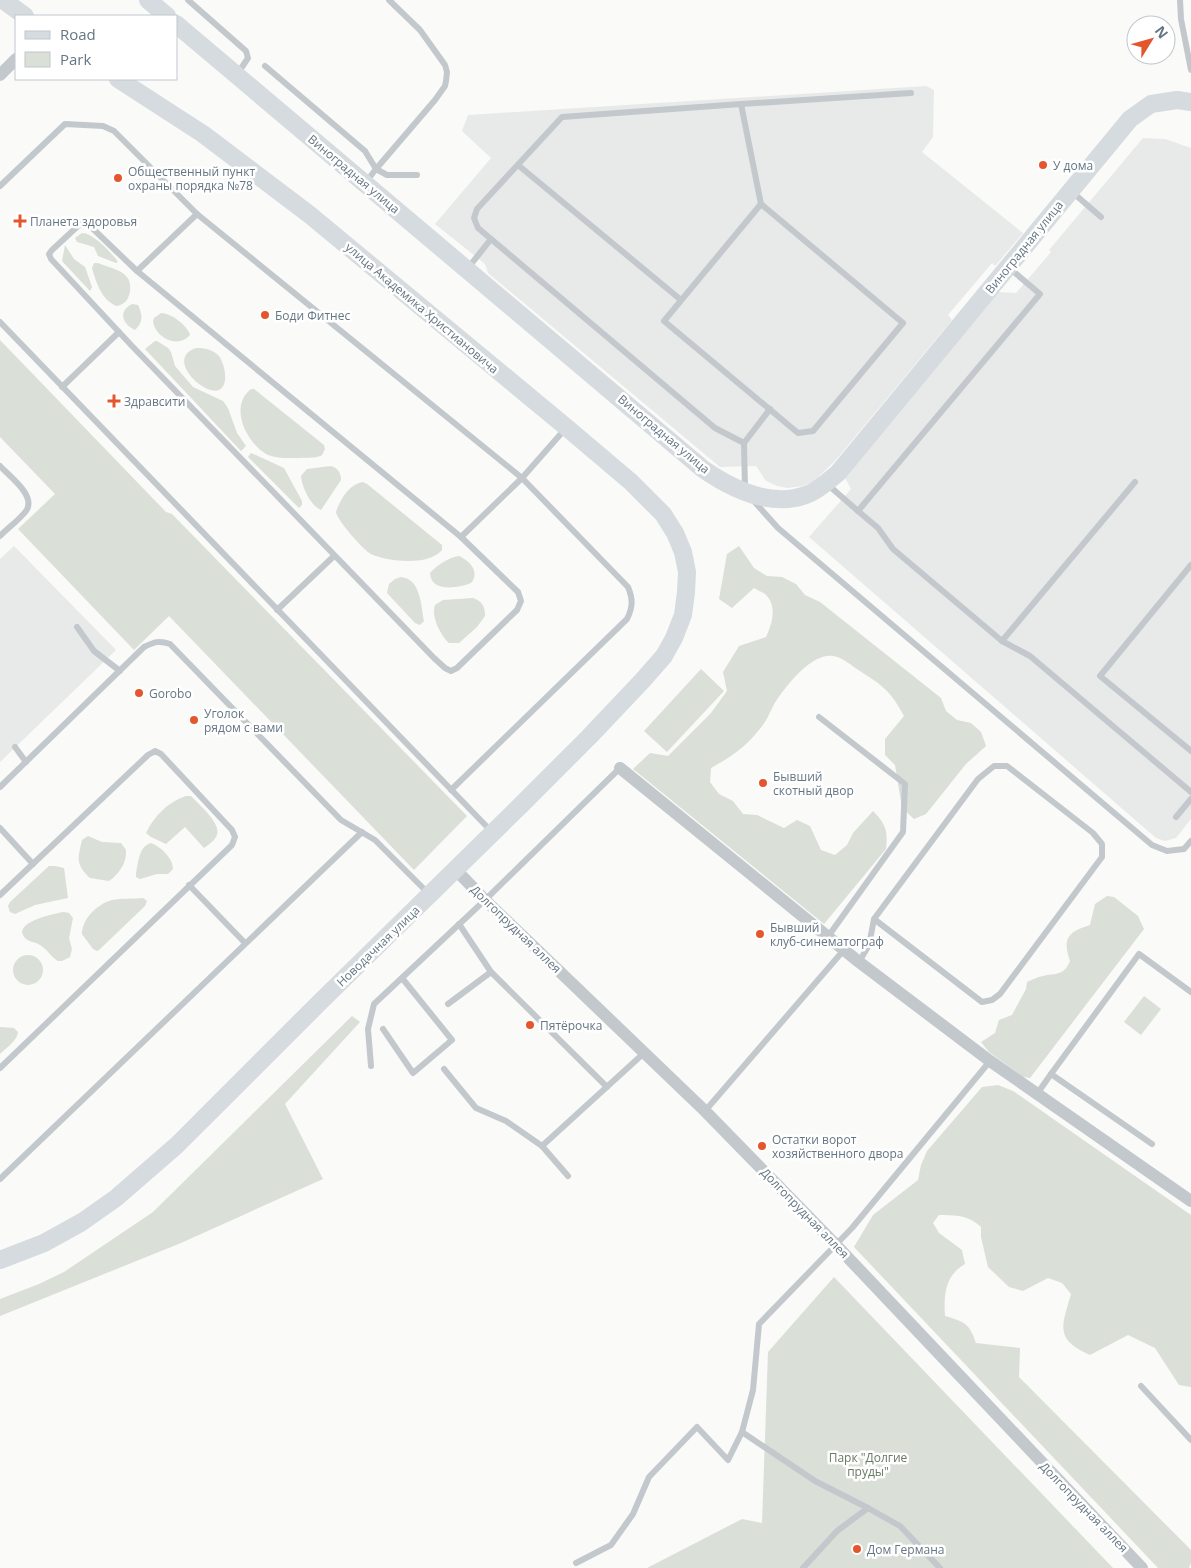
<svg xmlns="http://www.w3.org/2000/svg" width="1191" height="1568" viewBox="0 0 1191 1568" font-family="'Open Sans',sans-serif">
	<rect width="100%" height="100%" fill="#fafaf8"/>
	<g fill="#e8e9e9">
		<path d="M926 86 934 90 933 137 922 152 1023 233 995 266 992 263 948 315 952 320 835 461 814 481 803 486 787 488 777 486 766 481 756 466 720 467 488 273 485 264 435 224 491 158 462 131 468 115Z"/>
		<path d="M1143 138 1165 139 1191 148V819L1176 838 1165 841 1156 838 809 537 851 489 844 476 998 292 1016 293 1051 252 1049 250Z"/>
		<path d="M14 546 116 650 0 762V559Z"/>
	</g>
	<g fill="#dadfd7">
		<path d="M82 233C93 233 112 253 118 262L116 263 98 256 94 247 77 242 75 238Z"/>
		<path d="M65 245 74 259 85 267 92 287 90 291 62 261Z"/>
		<path d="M94 263H98C115 270 133 271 130 292 128 300 125 304 117 306 102 301 96 282 92 268Z"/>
		<path d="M132 304 138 305C143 315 143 323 135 330 122 324 118 311 132 304Z"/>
		<path d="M161 313C171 313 188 326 190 335 178 349 155 338 153 321L154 318Z"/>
		<path d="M0 340 166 512 172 514 467 816 414 870 169 616 134 650 18 529 55 494 0 437Z"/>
		<path d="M155 341H157L168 348 171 352 175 366 193 387 223 401 228 408 237 433 246 446 241 451 145 349Z"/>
		<path d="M196 348C205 348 211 349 218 355 224 361 230 385 219 390 203 396 165 358 196 348Z"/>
		<path d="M251 389H254L324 445 325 449 322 455C316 459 307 457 299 458 289 458 278 459 268 455 247 444 228 407 251 389Z"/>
		<path d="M251 453 284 468 302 501V505L299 508 248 457Z"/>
		<path d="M331 466C338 468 341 473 341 480L321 510C310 505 302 487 301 476L307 469Z"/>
		<path d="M363 482 367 484 442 545V550C429 566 388 562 371 554 363 550 337 520 336 512 340 500 349 484 363 482Z"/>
		<path d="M739 546 754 568 767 576 782 577 796 584 805 595 820 602 941 698 946 711 957 720 971 723 981 732 986 746 966 764 926 814 914 819 902 808 895 765 885 755V739L904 716C890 690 883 686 860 671 852 666 842 657 833 656 812 653 789 683 778 698 772 706 769 717 763 725 747 746 734 755 711 768L710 782 719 794 733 801 743 814 757 815 784 828 797 820 810 826 821 850 835 855 847 845 853 833 873 811C886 824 888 831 886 849L824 924 633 769 650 753 668 756 711 713 727 691 723 672 739 646 766 637C772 624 778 606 765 594 762 592 757 590 754 588L732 608 719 599 727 554Z"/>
		<path d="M459 556C470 561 480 572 471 583 458 588 431 593 430 573 436 566 449 557 459 556Z"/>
		<path d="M401 577C421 579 421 606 424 621L420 625 415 623 387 593 389 584 395 579Z"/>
		<path d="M473 598C482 601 485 606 485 616L477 627 459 643H449C440 635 431 616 435 605L443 600Z"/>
		<path d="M701 669 724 691 667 752 644 731Z"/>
		<path d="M186 796H191C199 805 224 825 216 837 213 842 208 845 204 848L185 827 166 844 151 837 146 833C154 816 168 802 186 796Z"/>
		<path d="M88 836 102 842 121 843 126 850C127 863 119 874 109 881L90 878C75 864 78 858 82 840Z"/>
		<path d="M151 843C161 847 173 858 173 869L168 874H157L140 879 136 877V874C138 863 139 846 151 843Z"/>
		<path d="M49 866H55L64 868 68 898 35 905 15 914 10 912 8 906 10 902Z"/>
		<path d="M1107 896 1114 897 1138 916 1144 929 1030 1078 1023 1077 989 1052 981 1042 995 1033 999 1020 1012 1015 1026 989 1027 982C1032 980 1037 977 1043 976 1056 973 1064 976 1070 961 1062 938 1068 932 1090 925L1095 904Z"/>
		<path d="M143 898 147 901 145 906 99 950 97 951 93 949 82 934C82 919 97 904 112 900 122 898 133 899 143 898Z"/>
		<path d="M64 912 69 913 73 918 69 938 72 949 70 957 62 961H58C51 957 47 949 40 945 34 941 26 942 23 935 16 922 55 913 64 912Z"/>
		<circle cx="28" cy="970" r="15"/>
		<path d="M1144 996 1161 1009 1141 1035 1124 1022Z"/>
		<path d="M352 1016 360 1022 285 1104 323 1179 181 1243 0 1316V1299L39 1284 64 1272 153 1212Z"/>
		<path d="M0 1027 14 1028 18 1032C17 1041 6 1048 0 1054Z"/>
		<path d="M998 1085 1013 1091 1191 1215V1387L1179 1385 1155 1348 1128 1335 1090 1355C1054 1339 1062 1326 1071 1294L1062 1283 1048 1278 1023 1291 1009 1287 988 1267 981 1237V1227C967 1214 956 1216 939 1215L933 1223 939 1233 962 1250 965 1264C962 1266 957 1269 955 1272 944 1283 944 1302 945 1316 965 1322 969 1323 976 1343L1020 1348 1019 1377 1191 1550V1563L1189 1568H1158L854 1247 873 1215 918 1180 921 1165 927 1151 982 1087Z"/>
		<path d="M834 1277 1113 1568H647L742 1519 762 1523 768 1352Z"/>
	</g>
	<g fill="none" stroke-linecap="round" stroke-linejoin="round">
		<g stroke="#c3c8cc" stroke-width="6">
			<path d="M188 0 246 51 248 58 238 73"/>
			<path d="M1180 0 1181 19 1191 70"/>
			<path d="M265 66 365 151 376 169 387 175H417"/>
			<path d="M741 104 761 204"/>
			<path d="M518 165 681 300"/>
			<path d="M366 182 376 169 435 100 445 86 446 81 447 72 445 65 420 30 389 0"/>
			<path d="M0 186 65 124 103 126 114 131 197 214 522 478 628 587C633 599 633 607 627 619L451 790"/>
			<path d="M1071 191 1101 217"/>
			<path d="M761 204 903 323 813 431 798 433 664 321Z"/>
			<path d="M84 222 89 225 137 271 461 537 518 592 521 601 517 610 457 668 451 671 445 668 434 658 132 346 51 259 49 254 52 250 79 225Z"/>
			<path d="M468 268 491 239"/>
			<path d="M137 271 197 214"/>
			<path d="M0 322 492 832"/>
			<path d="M62 387 119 332"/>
			<path d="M744 443 715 428 478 228 474 218 477 209 562 117 741 104 911 93"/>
			<path d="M0 466C9 476 37 496 26 511 19 520 8 528 0 536"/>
			<path d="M827 484 858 511 1040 294 1008 267"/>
			<path d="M745 489 744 443 770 409"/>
			<path d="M752 499 778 528 1152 845 1167 851 1184 849 1191 841"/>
			<path d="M858 511 878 528 893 549 1002 641 1030 656 1191 792"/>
			<path d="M461 537 522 478 566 428"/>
			<path d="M1191 565 1100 676 1191 751"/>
			<path d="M277 610 334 556"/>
			<path d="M77 627 94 651 120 671"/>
			<path d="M1002 641 1135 482"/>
			<path d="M819 717 905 784 903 832 827 938"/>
			<path d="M15 747 26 762"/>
			<path d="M0 787 144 647C154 642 159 640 170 644L341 820 375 840 429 894"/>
			<path d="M1176 817 1191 799"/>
			<path d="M0 828 33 864"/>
			<path d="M189 885 245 943"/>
			<path d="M0 895 148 755 155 751 161 754 232 830 235 837 232 845 0 1068"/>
			<path d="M459 924 491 972 607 1087"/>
			<path d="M859 962 869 945 874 919 978 779 994 766H1007L1093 833 1102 844V857L1000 994 992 1000 982 1002 874 919"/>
			<path d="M448 1004 491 972"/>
			<path d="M383 1029 413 1073 452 1040 402 978"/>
			<path d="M371 1066 368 1029 374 1004 485 900 620 768"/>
			<path d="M444 1069 476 1108 506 1121 542 1146 644 1053"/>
			<path d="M1037 1094 1051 1074"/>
			<path d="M705 1111 843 951"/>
			<path d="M1152 1144 1051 1074 1139 954 1191 992"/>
			<path d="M542 1146 568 1176"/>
			<path d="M0 1179 362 832"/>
			<path d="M1141 1386 1191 1440"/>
			<path d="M742 1432 815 1481 868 1508"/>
			<path d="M576 1563 611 1545 633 1514 649 1477 697 1427 728 1460 742 1432 753 1390 759 1324 852 1228 990 1061"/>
			<path d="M803 1568 837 1531 868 1508 900 1526 940 1568"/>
		</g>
		<g stroke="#c3c8cc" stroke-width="12">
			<path d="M0 75 16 59"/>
			<path d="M620 768 859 962 990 1061 1191 1201"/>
			<path d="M456 870 485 900 705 1111 836 1245 1142 1568"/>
		</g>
		<g stroke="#d6dbdf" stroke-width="18">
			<path d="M3 0 25 16"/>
			<path d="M148 0 167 16"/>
			<path d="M176 24 703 469C732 489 770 508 806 495 818 491 828 481 838 473L1130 119 1151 104 1177 100 1191 102"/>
			<path d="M0 1260 44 1243 82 1222 116 1198 177 1145 317 1005 521 805 589 737 642 681 664 656 674 638 683 615 686 592 687 572 683 552 675 533 663 514 631 482 566 427 310 215 203 134 118 79"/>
		</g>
	</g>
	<g fill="#e4572e" stroke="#fff" stroke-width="2">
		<circle cx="1043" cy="165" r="5"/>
		<circle cx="118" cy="178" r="5"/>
		<path d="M17.5 213.5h5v5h5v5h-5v5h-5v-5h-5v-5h5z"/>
		<circle cx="265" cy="315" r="5"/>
		<path d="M111.5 393.5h5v5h5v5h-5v5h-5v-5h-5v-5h5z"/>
		<circle cx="139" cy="693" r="5"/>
		<circle cx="194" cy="720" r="5"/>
		<circle cx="763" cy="783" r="5"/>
		<circle cx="760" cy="934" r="5"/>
		<circle cx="530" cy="1025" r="5"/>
		<circle cx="762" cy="1146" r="5"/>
		<circle cx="857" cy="1549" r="5"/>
	</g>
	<g text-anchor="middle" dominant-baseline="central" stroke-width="5" stroke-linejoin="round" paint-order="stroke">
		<g font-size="12" fill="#657683" stroke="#fff" text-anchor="start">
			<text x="1053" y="165">У дома</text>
			<text x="128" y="171">Общественный пункт<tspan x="128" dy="14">охраны порядка №78</tspan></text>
			<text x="30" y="221">Планета здоровья</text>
			<text x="275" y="315">Боди Фитнес</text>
			<text x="124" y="401">Здравсити</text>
			<text x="149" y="693">Gorobo</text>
			<text x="204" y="713">Уголок<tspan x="204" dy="14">рядом с вами</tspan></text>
			<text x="773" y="776">Бывший<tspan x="773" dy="14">скотный двор</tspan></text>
			<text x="770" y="927">Бывший<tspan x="770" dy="14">клуб-синематограф</tspan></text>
			<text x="540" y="1025">Пятёрочка</text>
			<text x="772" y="1139">Остатки ворот<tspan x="772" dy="14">хозяйственного двора</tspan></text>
			<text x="867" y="1549">Дом Германа</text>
		</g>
		<g font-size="12" fill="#657683" stroke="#fff">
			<text transform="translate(354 174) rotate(40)">Виноградная улица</text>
			<text transform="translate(1024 247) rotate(-51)">Виноградная улица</text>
			<text transform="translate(422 308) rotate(40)">улица Академика Христиановича</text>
			<text transform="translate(664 434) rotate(40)">Виноградная улица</text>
			<text transform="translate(516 929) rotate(44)">Долгопрудная аллея</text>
			<text transform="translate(378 946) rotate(-44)">Новодачная улица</text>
			<text transform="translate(805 1213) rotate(46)">Долгопрудная аллея</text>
			<text transform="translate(1084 1507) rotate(46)">Долгопрудная аллея</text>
		</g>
		<g font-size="12" fill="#687a64" stroke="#fff">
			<text x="868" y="1457">Парк "Долгие<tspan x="868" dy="14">пруды"</tspan></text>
		</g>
	</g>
	<rect x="15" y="15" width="162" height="65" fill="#ffffff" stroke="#c1c8cd"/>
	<rect x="25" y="31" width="25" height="8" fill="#d6dbdf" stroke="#c1c8cd"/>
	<text x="60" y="40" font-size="15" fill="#657683">Road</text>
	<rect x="25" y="52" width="25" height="15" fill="#dadfd7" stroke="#c1c8cd"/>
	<text x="60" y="65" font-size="15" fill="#657683">Park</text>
	<g transform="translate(1151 40) rotate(53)"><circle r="24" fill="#ffffff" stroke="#c1c8cd"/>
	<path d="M0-4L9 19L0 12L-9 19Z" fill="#e4572e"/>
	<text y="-8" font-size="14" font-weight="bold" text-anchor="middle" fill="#657683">N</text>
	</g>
</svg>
